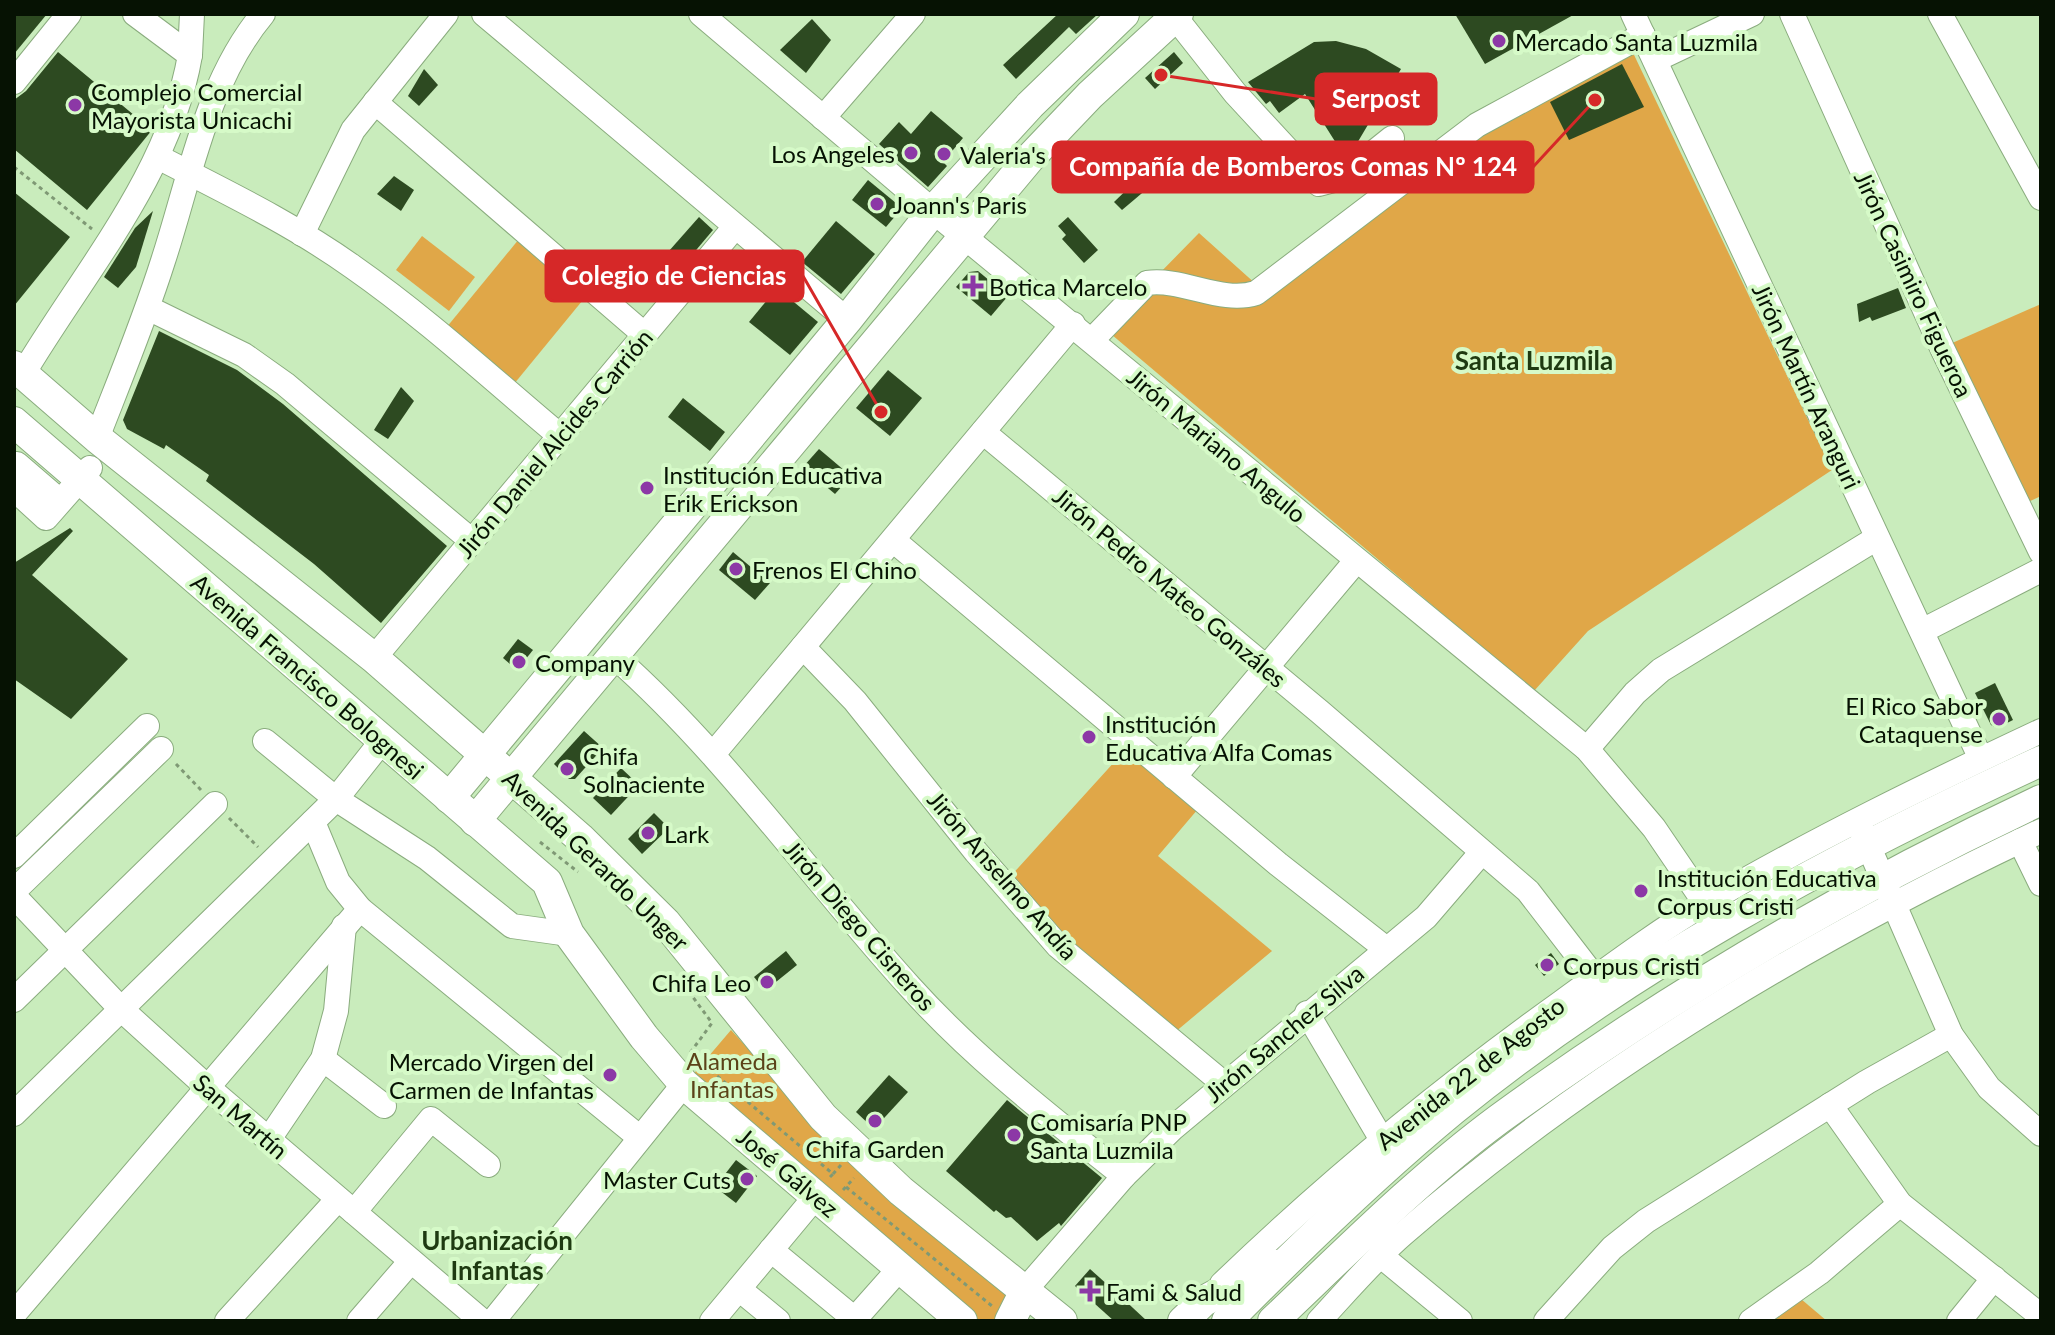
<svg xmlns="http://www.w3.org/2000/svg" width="2055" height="1335" viewBox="0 0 2055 1335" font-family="Lato,sans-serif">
	<rect width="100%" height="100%" fill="#c9ecbc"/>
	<g fill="#e0a748">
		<path d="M1625 36 1832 470 1588 631 1534 691 1105 329 1199 233 1267 294 1498 111Z"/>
		<path d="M422 236 475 277 449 311 396 270Z"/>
		<path d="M519 239 587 295 514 384 446 328Z"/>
		<path d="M2041 304V496L2026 503 1950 344Z"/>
		<path d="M1127 748 1198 809 1158 856 1272 951 1174 1033 1063 942 1008 879Z"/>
		<path d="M731 1030 859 1171 1012 1298 1008 1321H979L846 1213 691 1077Z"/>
		<path d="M1801 1299 1827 1321H1769Z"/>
	</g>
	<g fill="#2d4a21">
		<path d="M14 14H47L14 54Z"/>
		<path d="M1058 14H1098L1076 34 1069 27 1016 79 1003 65Z"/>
		<path d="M1455 14H1575L1485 64Z"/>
		<path d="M812 19 831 40 806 73 780 50Z"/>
		<path d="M1336 41 1366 49 1401 69 1353 150 1345 157 1342 152 1331 165 1324 167 1313 152 1336 143 1305 94 1279 113 1270 101 1266 104 1248 82 1314 42Z"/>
		<path d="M58 52 152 130 87 210 14 149V100L26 91Z"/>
		<path d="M1174 52 1183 63 1155 89 1145 78Z"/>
		<path d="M1622 64 1644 107 1569 140 1550 102Z"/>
		<path d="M424 69 438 85 419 106 408 96Z"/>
		<path d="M931 111 963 138 943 162 947 166 928 187 879 144 899 122 911 134Z"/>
		<path d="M1142 175 1154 183 1122 210 1114 202Z"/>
		<path d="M394 176 414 190 401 211 377 194Z"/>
		<path d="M868 180 902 208 886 227 852 200Z"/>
		<path d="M14 192 70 237 14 306Z"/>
		<path d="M153 211 136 267 118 288 104 277 135 228Z"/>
		<path d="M699 217 713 230 676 274 661 260Z"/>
		<path d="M1068 217 1098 250 1084 263 1062 239 1066 235 1058 226Z"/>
		<path d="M836 221 875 254 841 294 802 262Z"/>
		<path d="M978 271 1008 296 991 316 956 287 969 272Z"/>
		<path d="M777 288 818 322 790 355 749 322Z"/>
		<path d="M1898 288 1906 308 1872 321 1870 317 1859 322 1857 304Z"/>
		<path d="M159 331 237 370 283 404 447 546 381 623 314 564 206 481 209 475 166 445 164 449 127 429 123 420Z"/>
		<path d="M888 370 922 398 890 436 856 408Z"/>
		<path d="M401 387 414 401 388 439 374 430Z"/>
		<path d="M683 398 725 432 710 451 668 417Z"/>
		<path d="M819 449 851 476 835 494 803 467Z"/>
		<path d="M70 528 73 531 32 575 128 659 71 719 14 679V563Z"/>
		<path d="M733 552 770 583 755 600 719 570Z"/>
		<path d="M518 639 533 650 517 670 503 658Z"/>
		<path d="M1995 683 2013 720 1997 728 1991 725 1975 693Z"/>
		<path d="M584 731 603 748 575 779H569L554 764Z"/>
		<path d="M621 768 639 785 611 815 593 798Z"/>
		<path d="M654 813 669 828 642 854 628 839Z"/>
		<path d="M786 951 797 965 771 986 762 987 754 977Z"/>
		<path d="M1551 953 1559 964 1544 976 1535 965Z"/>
		<path d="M889 1075 908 1092 874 1129 856 1112Z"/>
		<path d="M1007 1100 1102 1178 1061 1226 1059 1223 1037 1241 1011 1217 1006 1218 996 1210 994 1212 946 1171Z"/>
		<path d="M736 1160 757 1176 736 1203 715 1187Z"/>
		<path d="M1090 1269 1119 1295 1147 1321H1114L1075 1286Z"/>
	</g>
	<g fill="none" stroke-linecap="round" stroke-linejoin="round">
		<defs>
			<g id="minor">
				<path d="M484 14 847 320"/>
				<path d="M701 14 933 211 1587 749 1654 828 1705 903"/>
				<path d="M1633 14 1981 759"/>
				<path d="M1792 14 1942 348 2041 552"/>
				<path d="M1940 14 2041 198"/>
				<path d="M1175 17 1235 93 1319 184 1342 178 1392 138"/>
				<path d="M190 55 192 14"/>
				<path d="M1655 60 1752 14"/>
				<path d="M14 82 69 14"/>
				<path d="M375 102 645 335"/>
				<path d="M823 118 913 14"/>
				<path d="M158 157C224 191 293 224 353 267 426 318 492 379 560 436"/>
				<path d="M302 234 353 130 446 14"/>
				<path d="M148 308 244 355 285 384 472 541"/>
				<path d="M1092 340 1147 283C1183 278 1221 304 1256 293L1477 125 1643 35"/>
				<path d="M23 374C83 273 170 174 190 55L135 14"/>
				<path d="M983 432 1320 712 1528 891 1595 978"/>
				<path d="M97 438C120 379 144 321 163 261 190 179 206 82 263 14"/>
				<path d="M17 464 60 501"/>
				<path d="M14 489 46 518 90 468"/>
				<path d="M893 540 1278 864 1385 948"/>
				<path d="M1922 631 2041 570"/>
				<path d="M803 647 855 701 976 852 1058 946 1223 1083"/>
				<path d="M614 656C726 755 810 877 910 987 974 1058 1049 1116 1124 1176"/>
				<path d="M374 658 734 228"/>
				<path d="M265 741 336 799 427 858 512 926 569 934"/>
				<path d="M1587 749 1635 693 1661 670 1877 538"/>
				<path d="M714 753 1073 324"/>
				<path d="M1174 777 1356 561"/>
				<path d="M313 822 338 882 360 909 639 1137"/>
				<path d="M1861 829 1951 1035 1989 1088 2041 1134"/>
				<path d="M2020 841 2041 884"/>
				<path d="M14 856 147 726"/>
				<path d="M14 891 161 749"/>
				<path d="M14 896 121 1009 206 1086 482 1321"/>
				<path d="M14 1000 215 804"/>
				<path d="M1307 1013 1382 1140"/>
				<path d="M323 1059 384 1106"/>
				<path d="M1830 1105 1900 1204 2041 1316"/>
				<path d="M14 1114 336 799 382 741"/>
				<path d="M269 1139 323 1059 336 1011 344 926"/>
				<path d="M354 1212 431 1119 488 1165"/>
				<path d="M771 1250 857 1321"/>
				<path d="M1380 1255 1460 1321"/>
				<path d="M1222 1284C1329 1181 1442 1088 1562 1002 1609 968 1657 932 1707 902 1815 839 1928 784 2041 731"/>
				<path d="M739 1289 778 1321"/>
				<path d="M1026 1289 1124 1176 1173 1128 1426 917 1481 853"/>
				<path d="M14 1314 360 909"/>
				<path d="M227 1321 338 1199"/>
				<path d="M359 1321 411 1261"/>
				<path d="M493 1321 684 1084"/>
				<path d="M712 1321 816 1196"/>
				<path d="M853 1321 900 1268"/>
				<path d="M1319 1321C1346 1292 1373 1260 1403 1234 1593 1068 1814 938 2041 831"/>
				<path d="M1546 1321 1612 1248 1646 1221 1867 1082 1951 1035"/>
				<path d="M1751 1321 1819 1273 1900 1204"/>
				<path d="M1959 1321 1994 1278"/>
			</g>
			<g id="major">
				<path d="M14 366 97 438 374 658 580 838 666 923 823 1117 901 1191 1062 1321"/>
				<path d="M14 422 547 882 569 934 644 1037 684 1084 962 1321"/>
				<path d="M449 798 847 320 933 211 1030 105 1124 14"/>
				<path d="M475 821 1029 159 1090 95 1178 14"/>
				<path d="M1010 1321 1026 1289"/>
				<path d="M1183 1321 1204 1301 1271 1264"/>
				<path d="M1227 1321C1300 1247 1373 1176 1453 1110 1630 966 1835 856 2041 761"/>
				<path d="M1273 1321C1346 1252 1418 1179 1499 1119 1671 994 1849 890 2041 800"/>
			</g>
		</defs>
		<use href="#minor" stroke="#8aac7e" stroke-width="26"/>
		<use href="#major" stroke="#8aac7e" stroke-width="32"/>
		<g stroke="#7f9975" stroke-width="3" stroke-dasharray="4 4" stroke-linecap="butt">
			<path d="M14 167 92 229"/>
			<path d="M176 764 201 790"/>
			<path d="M229 818 258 847"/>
			<path d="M540 842 578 872"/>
			<path d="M684 985 712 1023 690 1053 833 1174 830 1177"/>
			<path d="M833 1174 841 1165"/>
			<path d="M846 1187 992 1306"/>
			<path d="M843 1190 854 1178"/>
		</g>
		<use href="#minor" stroke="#fff" stroke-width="24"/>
		<use href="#major" stroke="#fff" stroke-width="30"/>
	</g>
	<g fill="#8c38a6" stroke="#d6fac8" stroke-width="3">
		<circle cx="1499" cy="41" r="8"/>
		<circle cx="75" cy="105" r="8"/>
		<circle cx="911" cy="153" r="8"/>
		<circle cx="944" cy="154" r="8"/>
		<circle cx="877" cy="204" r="8"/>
		<path d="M969 274h8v8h8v8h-8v8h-8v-8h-8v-8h8z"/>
		<circle cx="647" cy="488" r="8"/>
		<circle cx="736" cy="569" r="8"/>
		<circle cx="519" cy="662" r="8"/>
		<circle cx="1999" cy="719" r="8"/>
		<circle cx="1089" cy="737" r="8"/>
		<circle cx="567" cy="769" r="8"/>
		<circle cx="648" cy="833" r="8"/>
		<circle cx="1641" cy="891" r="8"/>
		<circle cx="1547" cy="965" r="8"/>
		<circle cx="767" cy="982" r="8"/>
		<circle cx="610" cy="1075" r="8"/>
		<circle cx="875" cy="1121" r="8"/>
		<circle cx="1014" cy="1135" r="8"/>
		<circle cx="747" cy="1179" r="8"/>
		<path d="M1086 1279h8v8h8v8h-8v8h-8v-8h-8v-8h8z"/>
	</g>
	<g text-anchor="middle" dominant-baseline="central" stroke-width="8" stroke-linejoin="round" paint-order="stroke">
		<g font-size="24" fill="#061203" stroke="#d6fac8" text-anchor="start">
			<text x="1515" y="41">Mercado Santa Luzmila</text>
			<text x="91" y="91">Complejo Comercial<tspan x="91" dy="28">Mayorista Unicachi</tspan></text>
			<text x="895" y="153" text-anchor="end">Los Angeles</text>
			<text x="960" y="154">Valeria's</text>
			<text x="893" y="204">Joann's Paris</text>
			<text x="989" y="286">Botica Marcelo</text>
			<text x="663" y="474">Institución Educativa<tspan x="663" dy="28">Erik Erickson</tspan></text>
			<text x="752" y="569">Frenos El Chino</text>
			<text x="535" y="662">Company</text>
			<text x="1983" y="705" text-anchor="end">El Rico Sabor<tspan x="1983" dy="28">Cataquense</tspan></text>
			<text x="1105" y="723">Institución<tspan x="1105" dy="28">Educativa Alfa Comas</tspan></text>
			<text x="583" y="755">Chifa<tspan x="583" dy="28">Solnaciente</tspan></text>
			<text x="664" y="833">Lark</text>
			<text x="1657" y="877">Institución Educativa<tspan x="1657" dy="28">Corpus Cristi</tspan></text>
			<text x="1563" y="965">Corpus Cristi</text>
			<text x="751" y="982" text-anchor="end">Chifa Leo</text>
			<text x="594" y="1061" text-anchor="end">Mercado Virgen del<tspan x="594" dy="28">Carmen de Infantas</tspan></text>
			<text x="1030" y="1121">Comisaría PNP<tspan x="1030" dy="28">Santa Luzmila</tspan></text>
			<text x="875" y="1148" text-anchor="middle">Chifa Garden</text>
			<text x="731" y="1179" text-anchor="end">Master Cuts</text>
			<text x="1106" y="1291">Fami &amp; Salud</text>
		</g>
		<g font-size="24" fill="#061203" stroke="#d6fac8">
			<text transform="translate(1914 284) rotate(65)">Jirón Casimiro Figueroa</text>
			<text transform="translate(1807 386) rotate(65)">Jirón Martín Aranguri</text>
			<text transform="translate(554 443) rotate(-50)">Jirón Daniel Alcides Carrión</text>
			<text transform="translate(1217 445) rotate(40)">Jirón Mariano Angulo</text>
			<text transform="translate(1170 587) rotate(40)">Jirón Pedro Mateo Gonzáles</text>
			<text transform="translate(308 676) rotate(41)">Avenida Francisco Bolognesi</text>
			<text transform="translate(596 860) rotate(44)">Avenida Gerardo Unger</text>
			<text transform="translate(1003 875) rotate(49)">Jirón Anselmo Andía</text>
			<text transform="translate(860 925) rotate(49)">Jirón Diego Cisneros</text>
			<text transform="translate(1284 1033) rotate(-40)">Jirón Sanchez Silva</text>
			<text transform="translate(1470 1073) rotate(-38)">Avenida 22 de Agosto</text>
			<text transform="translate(241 1116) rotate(41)">San Martín</text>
			<text transform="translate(788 1172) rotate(40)">José Gálvez</text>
		</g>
		<g font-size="24" fill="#5b4218" stroke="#d6fac8">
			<text x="732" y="1060">Alameda<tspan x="732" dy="28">Infantas</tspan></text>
		</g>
		<g font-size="26" font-weight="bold" fill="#1e3a11" stroke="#d6fac8">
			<text x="1534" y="360">Santa Luzmila</text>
			<text x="497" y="1240">Urbanización<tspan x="497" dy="30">Infantas</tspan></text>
		</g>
	</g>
	<path fill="none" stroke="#d62828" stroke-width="3" d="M1161 75L1316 99M1595 100L1533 167M881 412L803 276"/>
	<g fill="#d62828" stroke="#d6fac8" stroke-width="3">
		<circle cx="1161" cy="75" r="8"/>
		<circle cx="1595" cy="100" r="8"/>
		<circle cx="881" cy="412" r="8"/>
	</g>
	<g fill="#d62828" stroke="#d62828" stroke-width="3">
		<rect x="1316" y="74" width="120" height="50" rx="8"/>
		<rect x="1053" y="142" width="480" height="50" rx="8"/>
		<rect x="546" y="251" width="257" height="50" rx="8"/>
	</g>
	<g font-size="26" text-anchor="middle" font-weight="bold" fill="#fff">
		<text x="1376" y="108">Serpost</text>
		<text x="1293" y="176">Compañía de Bomberos Comas Nº 124</text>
		<text x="674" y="285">Colegio de Ciencias</text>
	</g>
	<rect width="2055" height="1335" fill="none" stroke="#061203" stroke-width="32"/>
</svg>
